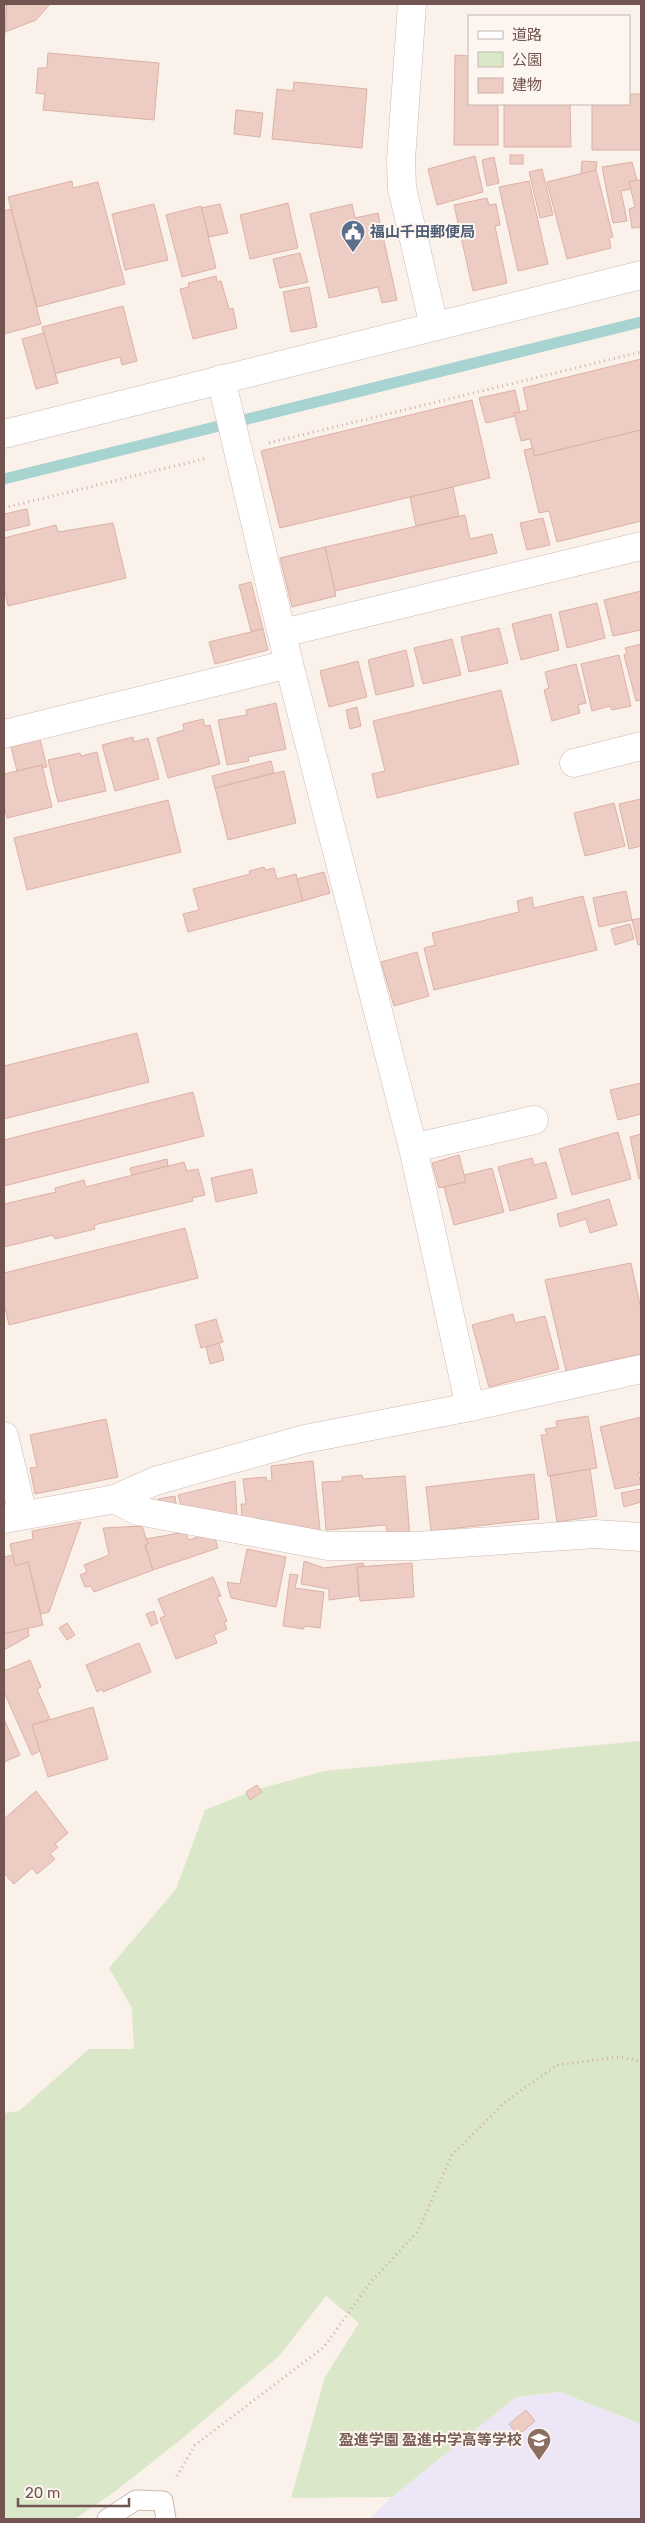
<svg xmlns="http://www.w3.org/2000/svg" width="645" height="2523" viewBox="0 0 645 2523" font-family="Rubik,'Noto Sans JP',sans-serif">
	<rect width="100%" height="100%" fill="#faf1ea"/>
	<path fill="#ede6f7" d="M560 2392 641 2424V2519H369L392 2497 516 2397Z"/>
	<path fill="#dbe7c9" d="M641 1741V2424L560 2392 516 2397 392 2497 291 2498 325 2377 359 2323 326 2296 279 2356 184 2437 113 2493 75 2519H4V2113L19 2111 89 2049H134L132 2008 109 1968 176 1889 205 1810 255 1790 324 1771Z"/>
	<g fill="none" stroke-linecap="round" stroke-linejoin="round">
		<path stroke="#a7d3d1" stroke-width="11" d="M4 479 641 322"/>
	</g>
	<g fill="#edccc4" stroke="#ddb1a6">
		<path d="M4 4H7L4 45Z"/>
		<path d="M7 4H50L36 20 5 32Z"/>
		<path d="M48 53 159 63 154 120 43 110 45 94 36 93 38 68H47Z"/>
		<path d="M455 55 469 56V104H498V145H454Z"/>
		<path d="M294 82 367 89 362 148 272 139 277 89 293 91Z"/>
		<path d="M629 94H641V150H592V104H629Z"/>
		<path d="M504 104H570L571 147H504Z"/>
		<path d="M236 110 263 113 260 137 234 134Z"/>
		<rect x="510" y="155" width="13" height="9"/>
		<path d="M475 156 483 192 437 205 428 169Z"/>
		<path d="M494 157 499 183 487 186 482 160Z"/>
		<path d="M582 161 597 162 596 170 581 174Z"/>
		<path d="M632 162 637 180 629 182 631 189 621 191 627 221 613 223 602 167Z"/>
		<path d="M542 169 553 215 540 218 529 172Z"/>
		<path d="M596 170 613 237 609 238 611 248 567 259 547 182Z"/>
		<path d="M637 180H641V234L640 227 632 228 629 209 635 207 629 182Z"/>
		<path d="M72 181 73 188 98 182 125 284 37 307 8 197Z"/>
		<path d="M529 181 548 264 518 271 499 187Z"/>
		<path d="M487 198 489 205 496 204 500 225 495 226 507 283 473 291 454 205Z"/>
		<path d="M288 203 298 248 250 259 240 215Z"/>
		<path d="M154 204 168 260 125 270 112 214Z"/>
		<path d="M220 204 228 233 209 237 201 208Z"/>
		<path d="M352 204 355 218 378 213 397 300 382 303 378 287 329 298 310 214Z"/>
		<path d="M201 206 216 268 182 277 166 215Z"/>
		<path d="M11 209 41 324 4 334V211Z"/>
		<path d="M300 253 308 282 280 288 273 259Z"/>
		<path d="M216 276 217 282 221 281 229 309 233 308 237 328 193 339 180 289 189 287 188 283Z"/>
		<path d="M309 287 317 327 291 332 283 292Z"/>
		<path d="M123 306 137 361 122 365 120 357 54 374 42 327Z"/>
		<path d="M44 333 58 383 36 389 22 339Z"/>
		<path d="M641 359V430L534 456 530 439 521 441 514 413 528 410 523 388Z"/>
		<path d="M515 390 520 412 514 413 515 416 486 423 479 398Z"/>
		<path d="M472 400 490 478 280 528 261 451Z"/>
		<path d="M641 430V521L557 542 549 511 539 513 524 450 533 448 534 456Z"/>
		<path d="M453 487 459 516 416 526 410 497Z"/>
		<path d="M27 509 30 525 4 531V514Z"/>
		<path d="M465 515 470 539 492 534 497 553 335 591 325 547Z"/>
		<path d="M543 518 550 545 527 550 520 523Z"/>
		<path d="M113 523 126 578 8 606 4 587V538L56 525 58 532Z"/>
		<path d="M325 547 336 596 292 607 280 558Z"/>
		<path d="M251 582 263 629 251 631 239 585Z"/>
		<path d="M641 591V630L613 636 604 600Z"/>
		<path d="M597 603 605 638 567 648 559 612Z"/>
		<path d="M551 614 559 650 521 660 512 624Z"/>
		<path d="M499 628 508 663 469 672 461 637Z"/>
		<path d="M263 629 268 650 215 664 209 642Z"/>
		<path d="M452 639 461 675 423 684 414 648Z"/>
		<path d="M641 644V700L636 701 624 655 627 654 625 648Z"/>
		<path d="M406 650 414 686 376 695 368 660Z"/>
		<path d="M619 655 631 706 612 710 610 706 592 711 581 664Z"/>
		<path d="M358 661 367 697 329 707 320 671Z"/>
		<path d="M576 664 586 703 578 705 580 713 552 721 544 690 549 688 545 672Z"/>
		<path d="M501 690 519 764 377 798 372 774 385 771 373 721Z"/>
		<path d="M276 703 286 749 248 757 249 761 227 765 218 720 247 715 246 710Z"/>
		<path d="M357 707 361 726 350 729 346 710Z"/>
		<path d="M203 719 205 726 210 725 211 729 220 764 168 778 157 738 184 730 183 724Z"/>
		<path d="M133 737 134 742 148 738 159 779 115 791 102 745Z"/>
		<path d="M40 739 47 767 42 768V765L17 771 11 747Z"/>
		<path d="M97 752 106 791 58 802 48 760 80 753 81 756Z"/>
		<path d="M271 761 274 773 215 788 212 776Z"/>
		<path d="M42 765 52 807 7 818 4 806V774Z"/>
		<path d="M284 771 296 823 228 840 215 788Z"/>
		<path d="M641 799V846L629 849 619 804Z"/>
		<path d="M168 800 181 852 27 890 14 838Z"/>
		<path d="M614 803 625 846 585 856 574 813Z"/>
		<path d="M264 867 265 870 274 868 277 879 296 874 303 901 188 932 183 914 199 910 193 889 250 874 249 871Z"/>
		<path d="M324 872 330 893 303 901 297 879Z"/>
		<path d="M626 891 632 920 599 927 593 898Z"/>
		<path d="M583 896 597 950 434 990 424 948 435 945 432 933 519 912 517 901 532 897 534 908Z"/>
		<path d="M641 918V944L638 945 632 920Z"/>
		<path d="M630 924 634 939 615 945 611 929Z"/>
		<path d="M417 952 429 996 394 1006 381 962Z"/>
		<path d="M137 1033 149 1082 4 1119V1066Z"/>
		<path d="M641 1083V1114L618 1120 610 1090Z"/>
		<path d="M193 1092 204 1136 4 1186V1140Z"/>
		<path d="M618 1132 631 1179 572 1195 559 1149Z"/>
		<path d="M641 1134V1178L639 1179 630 1137Z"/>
		<path d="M459 1155 466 1182 439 1188 432 1163Z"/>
		<path d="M532 1158 534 1165 546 1162 557 1198 510 1211 498 1167Z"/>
		<path d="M167 1159 168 1166 132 1175 130 1168Z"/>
		<path d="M184 1162 187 1171 198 1169 205 1195 192 1198 193 1201 94 1225 95 1229 55 1239 53 1235 4 1247V1204L56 1192 55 1188 84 1180 86 1187Z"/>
		<path d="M492 1168 504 1212 454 1225 444 1187 466 1182 464 1175Z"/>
		<path d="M252 1169 257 1193 216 1202 211 1178Z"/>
		<path d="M609 1199 617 1225 590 1233 586 1219 560 1227 557 1214Z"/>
		<path d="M185 1228 198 1278 9 1325 4 1303V1273Z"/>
		<path d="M631 1263 641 1309V1354L566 1371 545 1280Z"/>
		<path d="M513 1314 515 1323 545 1316 559 1369 489 1387 472 1325Z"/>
		<path d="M216 1319 223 1342 201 1348 195 1325Z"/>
		<path d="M219 1343 224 1360 210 1364 206 1347Z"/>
		<path d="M588 1416 597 1468 548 1476 541 1435H547L545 1429 557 1427 556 1421Z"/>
		<path d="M641 1417V1473H638L641 1484 615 1489 600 1427Z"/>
		<path d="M106 1419 118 1477 35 1494 30 1468 37 1467 30 1435Z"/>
		<path d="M313 1461 320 1530 242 1517 241 1504H246L243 1479 266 1477 267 1481H272L271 1466Z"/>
		<path d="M590 1469 597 1516 557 1522 550 1476Z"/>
		<path d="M534 1474 539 1519 431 1531 426 1487Z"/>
		<path d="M362 1475 363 1479 405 1476 410 1536 388 1538 386 1525 326 1530 322 1482 342 1481V1477Z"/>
		<path d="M235 1481 237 1516 181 1505 178 1495Z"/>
		<path d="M641 1489V1502L624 1507 621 1493Z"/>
		<path d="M175 1496 176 1503 160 1507 158 1499Z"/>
		<path d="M81 1522 49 1612 41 1614 28 1562 15 1566 10 1544 33 1539 32 1531Z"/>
		<path d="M142 1526 148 1544 145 1545 153 1570 94 1592 91 1586 85 1587 80 1575 87 1572 84 1565 109 1555 103 1528Z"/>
		<path d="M185 1532 189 1540 200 1536 215 1538 218 1548 153 1570 145 1545 148 1544 146 1539Z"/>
		<path d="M247 1549 286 1557 276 1607 231 1598 227 1582 240 1584Z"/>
		<path d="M13 1555 15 1566 28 1562 43 1625 4 1634V1557Z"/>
		<path d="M304 1561 324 1568 363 1563 364 1566 357 1567 359 1596 329 1600V1589L301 1584Z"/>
		<path d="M412 1563 414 1597 360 1601 357 1567Z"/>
		<path d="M290 1574 298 1575 295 1588 324 1592 320 1628 304 1626V1629L283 1626Z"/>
		<path d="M213 1577 221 1596 217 1597 227 1621 224 1622 227 1629 214 1635 217 1643 176 1659 160 1618 165 1616 158 1599Z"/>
		<path d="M154 1611 158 1623 151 1626 146 1614Z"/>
		<path d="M67 1623 75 1635 67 1640 59 1628Z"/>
		<path d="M28 1628 29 1636 4 1650V1634Z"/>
		<path d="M139 1643 151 1672 103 1692 102 1689 97 1692 86 1665Z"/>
		<path d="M30 1660 41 1687 37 1689 50 1719 32 1725 40 1751 32 1755 4 1692V1671Z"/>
		<path d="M93 1707 108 1759 48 1777 32 1725Z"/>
		<path d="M4 1719 20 1755 4 1762Z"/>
		<path d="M257 1785 262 1792 250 1800 246 1792Z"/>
		<path d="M36 1791 68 1833 55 1844 58 1847 50 1854 55 1859 37 1874 32 1868 14 1884 4 1873V1819Z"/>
		<path d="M526 2410 535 2421 518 2435 509 2424Z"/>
	</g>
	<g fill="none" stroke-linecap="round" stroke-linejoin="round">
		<defs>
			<path id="service" d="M107 2519 136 2500 163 2501 166 2519"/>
			<g id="minor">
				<path d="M412 4 401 160 402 188 434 326"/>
				<path d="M221 379 289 664 413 1148 470 1407"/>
				<path d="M283 633 641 546"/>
				<path d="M4 734 289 664"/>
				<path d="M574 763 641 746"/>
				<path d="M413 1148 534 1120"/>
				<path d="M4 1436 23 1515"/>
				<path d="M115 1499 138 1511 328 1546H416L595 1534 641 1537"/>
				<path d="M4 1519 115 1499 155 1481 305 1439 470 1407 641 1369"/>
			</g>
			<path id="tertiary" d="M4 434 641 275"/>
		</defs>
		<use href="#service" stroke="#cdb9b3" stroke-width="21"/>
		<use href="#minor" stroke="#cdb9b3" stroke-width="29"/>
		<use href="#tertiary" stroke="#cdb9b3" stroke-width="29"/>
		<g stroke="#d2afa7" stroke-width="3" stroke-dasharray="1 4" stroke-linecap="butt">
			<path d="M269 443 641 352"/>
			<path d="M4 508 207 458"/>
			<path d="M177 2476 195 2445 324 2347 370 2283 418 2231 452 2155 504 2103 557 2065 617 2057 641 2061"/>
		</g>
		<use href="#service" stroke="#fff" stroke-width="19"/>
		<use href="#minor" stroke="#fff" stroke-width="28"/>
		<use href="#tertiary" stroke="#fff" stroke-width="28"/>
	</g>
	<defs>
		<symbol id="civic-pin" viewBox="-11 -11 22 30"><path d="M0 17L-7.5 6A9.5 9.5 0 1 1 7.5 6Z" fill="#5c6f8a" stroke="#fdf5f0"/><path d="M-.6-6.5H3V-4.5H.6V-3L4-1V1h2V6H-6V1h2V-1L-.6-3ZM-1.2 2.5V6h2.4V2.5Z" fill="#fff"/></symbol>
		<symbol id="school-pin" viewBox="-11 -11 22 30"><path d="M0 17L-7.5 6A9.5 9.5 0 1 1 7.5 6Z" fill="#8d6e63" stroke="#fdf5f0"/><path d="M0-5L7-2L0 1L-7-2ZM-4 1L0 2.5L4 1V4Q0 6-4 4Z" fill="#fff"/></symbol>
	</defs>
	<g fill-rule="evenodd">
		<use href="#civic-pin" x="339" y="218" width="28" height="38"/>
		<use href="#school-pin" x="525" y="2426" width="28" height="38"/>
	</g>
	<g text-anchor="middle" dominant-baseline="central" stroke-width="4" stroke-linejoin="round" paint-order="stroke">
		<g font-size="15" font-weight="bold" fill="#4e5e75" stroke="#fdf5f0" text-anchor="start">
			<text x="370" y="232">福山千田郵便局</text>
		</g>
		<g font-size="15" font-weight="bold" fill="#785e54" stroke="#fdf5f0" text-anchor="end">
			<text x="522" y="2440">盈進学園 盈進中学高等学校</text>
		</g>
	</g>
	<rect width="645" height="2523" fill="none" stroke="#725550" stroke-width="10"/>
	<rect x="468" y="15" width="162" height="90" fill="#fdf5f0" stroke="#c5b5b0"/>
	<rect x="478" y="31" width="25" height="8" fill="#ffffff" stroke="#c5b5b0"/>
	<text x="512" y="40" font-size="15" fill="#725550">道路</text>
	<rect x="478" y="52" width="25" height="15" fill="#dbe7c9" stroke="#c5b5b0"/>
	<text x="512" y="65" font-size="15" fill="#725550">公園</text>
	<rect x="478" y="78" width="25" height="15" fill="#edccc4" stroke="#c5b5b0"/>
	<text x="512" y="90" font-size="15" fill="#725550">建物</text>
	<path d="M18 2498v8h111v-8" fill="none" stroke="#725550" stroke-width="2.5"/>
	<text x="25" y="2498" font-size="15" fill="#725550" stroke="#fdf5f0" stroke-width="4" paint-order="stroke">20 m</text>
</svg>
